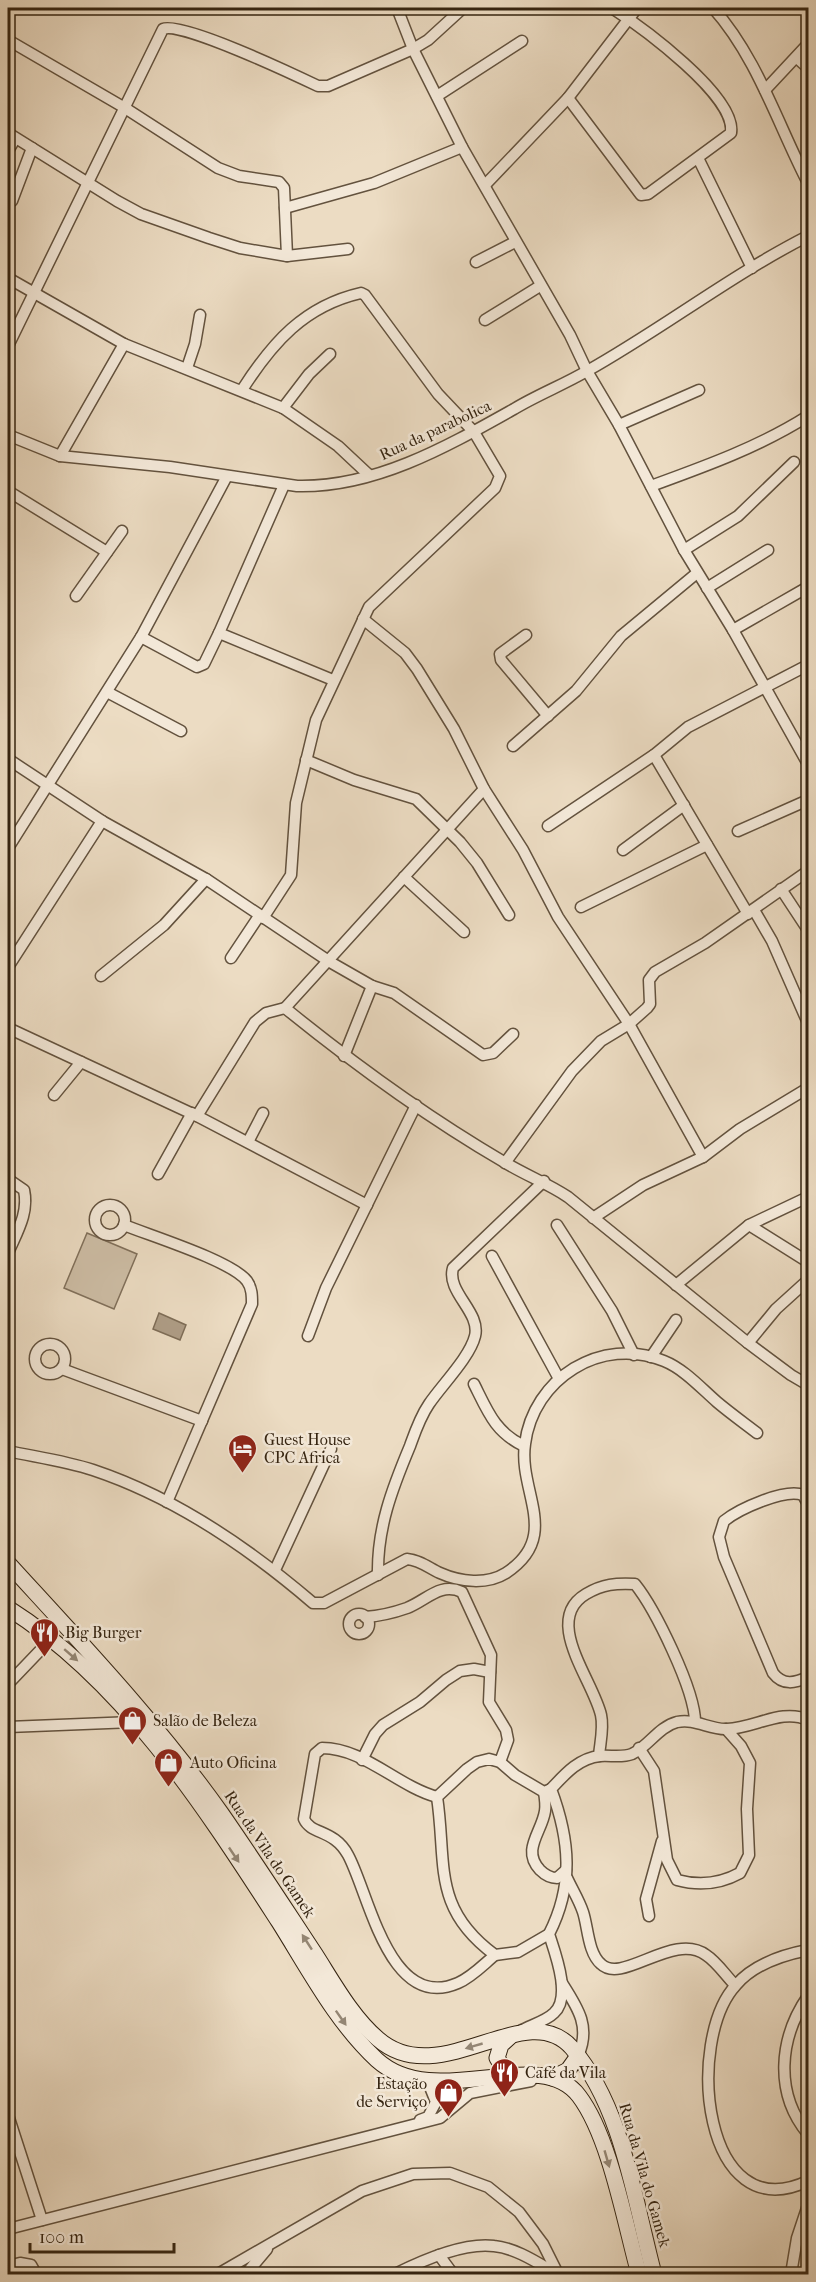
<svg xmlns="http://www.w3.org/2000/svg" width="816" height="2282" viewBox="0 0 816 2282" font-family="'IM FELL French Canon',serif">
	<rect width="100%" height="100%" fill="#ecdcc3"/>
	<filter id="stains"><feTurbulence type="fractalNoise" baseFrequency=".00333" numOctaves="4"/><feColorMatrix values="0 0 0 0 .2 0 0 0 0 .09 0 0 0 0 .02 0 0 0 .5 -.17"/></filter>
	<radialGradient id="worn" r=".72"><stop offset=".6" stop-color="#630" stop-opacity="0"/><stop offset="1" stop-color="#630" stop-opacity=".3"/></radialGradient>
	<path fill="#cdbda5" stroke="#81705b" stroke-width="1.5" d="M87 1233 137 1254 114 1309 64 1288Z"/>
	<path fill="#ae9d86" stroke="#7e6d57" stroke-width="1.5" d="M159 1313 186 1325 180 1340 153 1329Z"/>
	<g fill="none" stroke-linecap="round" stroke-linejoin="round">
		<defs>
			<g id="minor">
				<path d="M397 8 413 49 462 147 570 335 587 371 619 425 684 550 733 630 808 764"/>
				<path d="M713 8C757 57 778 125 808 183"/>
				<path d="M8 40 125 108 218 168 239 176 279 182 284 188 287 256"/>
				<path d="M797 58 808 68"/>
				<path d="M765 90 808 44"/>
				<path d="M437 96 522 41"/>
				<path d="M568 98 641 195 648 194 731 133C737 96 640 26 612 8"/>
				<path d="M8 133 117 201 141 214 209 238 240 248 287 256 348 249"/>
				<path d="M8 151 15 139"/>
				<path d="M698 158 752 268"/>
				<path d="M485 185 568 98 637 8"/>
				<path d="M12 201 32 148"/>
				<path d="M285 208 374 183 462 147"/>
				<path d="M476 262 515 242"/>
				<path d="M8 278 124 344 283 408 338 446 369 475"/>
				<path d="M485 320 540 286"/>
				<path d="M8 346 163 29C181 21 295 75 318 86H328L413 49 428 40 463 8"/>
				<path d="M187 368 195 344 200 315"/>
				<path d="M242 390C272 343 304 306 361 293L365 295 438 394 474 432 500 476 495 488 369 607 316 720 296 803 291 875 263 918"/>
				<path d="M283 408 309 374 330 354"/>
				<path d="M619 425 699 390"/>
				<path d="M8 435 60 456 170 467 297 486C375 488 448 446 514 409 537 395 563 385 587 371 662 329 731 275 808 236"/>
				<path d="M60 456 124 344"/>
				<path d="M284 485 219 633 333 680"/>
				<path d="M651 486C706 466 759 447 808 416"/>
				<path d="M8 491 107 552"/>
				<path d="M684 550 738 516 794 462"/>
				<path d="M707 588 768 550"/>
				<path d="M76 596 122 531"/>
				<path d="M363 619 405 653 417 669 454 729 484 789 523 850 558 917 629 1024 703 1157"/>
				<path d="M733 630 808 587"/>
				<path d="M526 635 500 654 501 660 548 716"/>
				<path d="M141 637 197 667 204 664 219 633"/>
				<path d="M107 692 181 731"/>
				<path d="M513 746 576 691 621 636 697 573"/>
				<path d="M654 755 748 914"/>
				<path d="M8 759 102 821 206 879 330 962 372 986 394 993 483 1055 493 1053 513 1034"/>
				<path d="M306 760 354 780 416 799 460 842 477 863 509 915"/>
				<path d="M548 826 654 755 688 727 808 665"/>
				<path d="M738 831 808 800"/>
				<path d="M8 848 141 637 227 476"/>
				<path d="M623 850 684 805"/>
				<path d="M404 877 464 932"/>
				<path d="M781 889 808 930"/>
				<path d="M581 907 707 845"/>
				<path d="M754 910 772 941 808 1023"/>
				<path d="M231 958 259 916"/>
				<path d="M8 967 102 821"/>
				<path d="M101 976 164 925 206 879"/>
				<path d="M285 1008C354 1064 427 1117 504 1162 525 1175 547 1183 568 1197L748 1343 791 1375 808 1385"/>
				<path d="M8 1028 197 1116 367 1205"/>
				<path d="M344 1056 372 986"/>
				<path d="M54 1095 81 1062"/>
				<path d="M197 1116 255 1022 266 1013 285 1008 484 789"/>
				<path d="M248 1142 263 1113"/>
				<path d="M505 1163 572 1071 601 1041 629 1024 647 1008 650 1004 649 980 655 972 705 943 808 871"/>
				<path d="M158 1174 192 1113"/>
				<path d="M8 1179 24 1190C29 1213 17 1232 8 1253"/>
				<circle cx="110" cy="1220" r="15"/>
				<path d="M593 1218 643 1185 703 1157 740 1129 808 1088"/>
				<path d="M124 1225C151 1236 232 1261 247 1281 252 1288 252 1296 252 1304L167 1502"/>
				<path d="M557 1225 612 1311 634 1355"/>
				<path d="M749 1225 808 1262"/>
				<path d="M492 1256 558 1377"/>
				<path d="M676 1285 749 1225 808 1197"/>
				<path d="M308 1336 326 1288 416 1105"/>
				<path d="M748 1343 776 1309 808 1280"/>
				<circle cx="50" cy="1359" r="15"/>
				<path d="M651 1357 676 1320"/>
				<path d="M62 1369 202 1421"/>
				<path d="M474 1384C488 1412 495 1432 524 1446"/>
				<path d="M8 1451C36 1457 66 1461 93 1470 174 1497 249 1548 313 1603H324L407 1559C420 1560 429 1568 440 1573 460 1582 487 1585 506 1573 562 1536 518 1492 525 1444 533 1379 601 1335 664 1361 684 1369 701 1388 717 1402 730 1413 744 1423 757 1433"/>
				<path d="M808 1504 803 1495C785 1488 739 1509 724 1521L719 1537 724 1557 773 1673C783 1686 795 1683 808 1677"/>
				<path d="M275 1570 331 1449"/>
				<path d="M378 1575C377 1528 392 1489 410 1446 415 1432 420 1417 429 1404 441 1386 470 1357 475 1336 481 1312 446 1292 453 1268L544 1181"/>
				<circle cx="359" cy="1624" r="10"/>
				<path d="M365 1617C380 1616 393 1613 407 1608 427 1600 440 1582 462 1592L491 1655 489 1702 506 1730 508 1740 500 1762"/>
				<path d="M8 1684 52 1638"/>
				<path d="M8 1727 133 1722"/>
				<path d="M639 1748 654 1771 667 1860 677 1880C699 1886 720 1884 740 1873L749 1855 747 1809 750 1763 741 1746 726 1729"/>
				<path d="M599 1756C600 1743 604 1728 601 1715 593 1680 542 1620 586 1594 603 1584 616 1583 635 1584 655 1609 695 1690 695 1722"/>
				<path d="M362 1760 375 1734 383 1725 420 1702 446 1680 460 1671 474 1669 490 1672"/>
				<path d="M544 1792C545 1798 546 1805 545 1811 542 1832 521 1850 540 1870 545 1875 550 1878 557 1878L566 1870"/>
				<path d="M437 1797C397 1786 364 1748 322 1748L315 1754 304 1819C311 1835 334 1829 348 1855 369 1893 389 2013 458 1983 472 1977 484 1964 495 1955"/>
				<path d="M567 1878C572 1889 579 1900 583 1912 588 1927 588 1953 601 1964 622 1985 674 1931 706 1955 717 1962 726 1976 735 1985"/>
				<path d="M649 1916 646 1899 662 1841"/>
				<path d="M549 1934 518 1952 495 1955C431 1908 447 1863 437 1797L467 1769 477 1762 489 1759 500 1762 515 1775 544 1792 551 1789"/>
				<path d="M808 1950C782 1955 754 1964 736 1985 685 2040 702 2231 808 2181"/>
				<path d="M562 1983C578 2008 591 2027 578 2056"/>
				<path d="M808 1996C779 2038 774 2093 808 2134"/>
				<path d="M520 2031C531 2025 546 2021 554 2013 572 1997 555 1953 549 1934 574 1885 570 1840 551 1789 565 1774 579 1758 600 1756 610 1755 622 1758 632 1754 649 1746 658 1727 677 1722 695 1718 710 1730 727 1729 755 1728 782 1708 808 1720"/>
				<path d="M8 2115 42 2220"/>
				<path d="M420 2120 428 2117 436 2102 430 2087 423 2081"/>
				<path d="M8 2229 440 2118 470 2093 531 2081"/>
				<path d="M439 2255 453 2274"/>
				<path d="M8 2266 20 2263 31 2265 36 2274"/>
				<path d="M218 2274 362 2191 413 2174 450 2173 488 2187 519 2212 543 2244 558 2274"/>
				<path d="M246 2274 267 2249"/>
				<path d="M395 2274C421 2261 464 2242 494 2246 516 2248 538 2263 557 2274"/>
				<path d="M791 2274 797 2238 808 2205"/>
			</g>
			<g id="secondary">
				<path d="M8 1563C81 1643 158 1724 221 1813 253 1859 284 1907 315 1954 333 1982 352 2017 378 2039 440 2093 526 1995 572 2048 623 2108 634 2199 654 2274"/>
				<path d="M8 1608C125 1682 205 1808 279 1922 308 1968 336 2022 377 2060 436 2113 539 2043 579 2096 610 2137 625 2224 639 2274"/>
				<path d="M511 2036 501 2045 497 2058 504 2069 515 2075"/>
				<path d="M552 2078 568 2070 578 2056"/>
			</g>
		</defs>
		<use href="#minor" stroke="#63523e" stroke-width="13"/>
		<use href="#secondary" stroke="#352411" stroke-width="17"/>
		<use href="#minor" stroke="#f3e8d8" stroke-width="10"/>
		<use href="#secondary" stroke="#f3e8d8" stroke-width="15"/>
	</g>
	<defs><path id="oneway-solid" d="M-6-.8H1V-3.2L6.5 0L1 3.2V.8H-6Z" transform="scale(1.5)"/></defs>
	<g fill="#948674">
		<use href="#oneway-solid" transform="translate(71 1655) rotate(41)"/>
		<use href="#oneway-solid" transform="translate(234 1855) rotate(56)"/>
		<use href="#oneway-solid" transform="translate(307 1942) rotate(-123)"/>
		<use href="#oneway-solid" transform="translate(341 2018) rotate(55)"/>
		<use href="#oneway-solid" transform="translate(474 2046) rotate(164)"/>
		<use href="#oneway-solid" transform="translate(607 2159) rotate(74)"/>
	</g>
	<defs>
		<symbol id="hotel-pin" viewBox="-11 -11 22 30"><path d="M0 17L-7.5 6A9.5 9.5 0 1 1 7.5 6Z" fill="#8f2418" stroke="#f3e8d8"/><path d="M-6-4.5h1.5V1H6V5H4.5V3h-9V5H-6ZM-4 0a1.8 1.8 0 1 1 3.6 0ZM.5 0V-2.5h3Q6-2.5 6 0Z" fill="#fff"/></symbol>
		<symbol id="restaurant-pin" viewBox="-11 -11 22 30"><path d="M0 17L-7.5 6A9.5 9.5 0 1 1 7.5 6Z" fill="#8f2418" stroke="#f3e8d8"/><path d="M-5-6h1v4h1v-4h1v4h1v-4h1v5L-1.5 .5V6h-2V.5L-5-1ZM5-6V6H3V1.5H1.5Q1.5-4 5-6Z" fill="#fff"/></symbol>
		<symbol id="shop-pin" viewBox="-11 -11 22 30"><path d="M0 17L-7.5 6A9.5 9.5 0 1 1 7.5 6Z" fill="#8f2418" stroke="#f3e8d8"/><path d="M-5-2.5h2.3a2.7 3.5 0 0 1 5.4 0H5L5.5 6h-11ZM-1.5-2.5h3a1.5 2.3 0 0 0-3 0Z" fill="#fff"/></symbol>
	</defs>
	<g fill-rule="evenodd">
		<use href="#hotel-pin" x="226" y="1432" width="33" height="45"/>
		<use href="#restaurant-pin" x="28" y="1616" width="33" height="45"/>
		<use href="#shop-pin" x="116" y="1704" width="33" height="45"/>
		<use href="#shop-pin" x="152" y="1746" width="33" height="45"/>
		<use href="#restaurant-pin" x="488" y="2056" width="33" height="45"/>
		<use href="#shop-pin" x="432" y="2076" width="33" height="45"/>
	</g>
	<g text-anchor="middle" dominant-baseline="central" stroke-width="5" stroke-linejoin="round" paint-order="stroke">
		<g font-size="16" fill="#352411" stroke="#f3e8d8">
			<text transform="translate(435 430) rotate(-25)">Rua da parabolica</text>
			<text transform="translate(270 1854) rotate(56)">Rua da Vila do Gamek</text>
			<text transform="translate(645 2175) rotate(74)">Rua da Vila do Gamek</text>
		</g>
		<g font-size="16" fill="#352411" stroke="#f3e8d8" text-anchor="start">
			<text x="264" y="1439">Guest House<tspan x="264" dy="18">CPC Africa</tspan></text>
			<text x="65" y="1632">Big Burger</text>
			<text x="153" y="1720">Salão de Beleza</text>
			<text x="190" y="1762">Auto Oficina</text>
			<text x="525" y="2072">Café da Vila</text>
			<text x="427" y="2083" text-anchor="end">Estação<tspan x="427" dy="18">de Serviço</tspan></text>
		</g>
	</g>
	<rect width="816" height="2282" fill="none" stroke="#ecdcc3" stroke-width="30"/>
	<rect x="9" y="9" width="798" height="2264" fill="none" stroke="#352411" stroke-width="3"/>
	<rect x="15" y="15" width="786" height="2252" fill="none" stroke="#352411" stroke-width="1.5"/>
	<path d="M30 2243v9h144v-9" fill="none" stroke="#352411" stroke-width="3"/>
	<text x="39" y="2243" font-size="18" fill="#352411" stroke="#f3e8d8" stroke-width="4.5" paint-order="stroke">100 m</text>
	<rect width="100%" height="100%" filter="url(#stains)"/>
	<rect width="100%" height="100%" fill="url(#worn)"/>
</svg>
